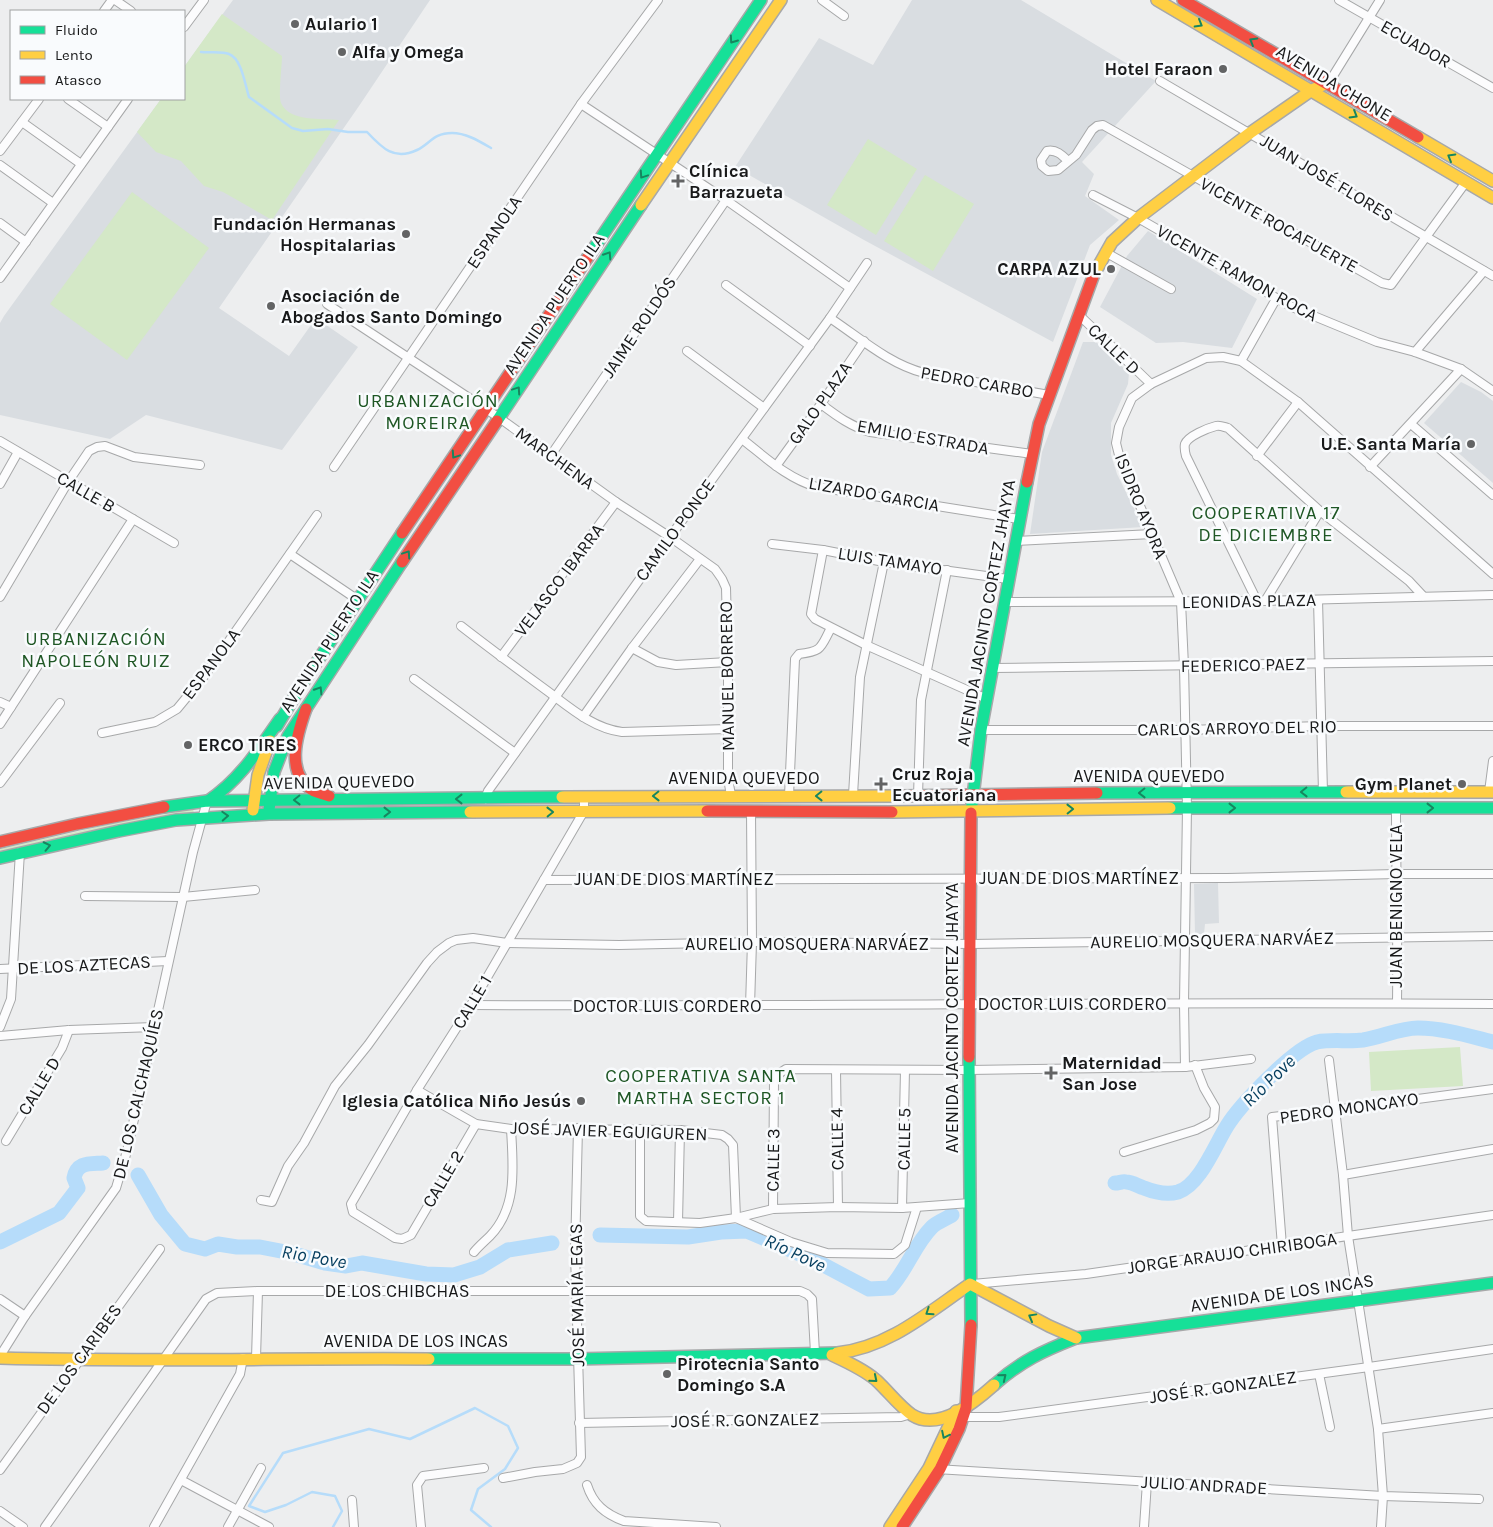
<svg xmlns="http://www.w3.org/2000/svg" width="1493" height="1527" viewBox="0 0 1493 1527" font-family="Karla,sans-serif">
	<rect width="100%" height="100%" fill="#edeeef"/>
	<g fill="#d9dde1">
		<path d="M233 0H430L359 106 219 308 289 356 316 318 358 347 282 450 146 415 110 439 0 415V323L4 316 161 99H184V67Z"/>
		<path d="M912 0H1021L1156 81 1082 162 1094 174 1085 196 1119 220 1090 245 1053 342 864 240 735 167 819 38 873 65Z"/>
		<path d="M1148 231 1257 299 1232 348 1183 342 1156 343 1100 307 1127 256Z"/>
		<path d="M1083 342H1096L1129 373 1128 384 1111 423V455L1117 474 1143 527 1030 534 1042 452Z"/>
		<path d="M1461 382 1481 392 1493 401V483L1424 423Z"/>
		<path d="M1218 883 1219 923 1205 924 1204 934H1195L1194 884Z"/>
	</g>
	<g fill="#d4e8c7">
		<path d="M222 14 282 56C282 66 278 96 281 103 289 122 322 118 339 120L272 220 223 192 204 186 181 161 156 152 137 132 161 99H184V67Z"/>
		<path d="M868 139 917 169 876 235 827 205Z"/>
		<path d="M925 175 974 204 933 271 884 241Z"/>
		<path d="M132 192 209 248 127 360 50 304Z"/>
		<path d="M193 809 194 813C129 824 64 835 0 852V849L111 824Z"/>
		<path d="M1460 1047 1463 1086 1371 1091 1369 1052Z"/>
	</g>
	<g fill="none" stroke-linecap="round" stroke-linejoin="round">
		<g stroke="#b6dcfa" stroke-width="2.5">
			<path d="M201 52C210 53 222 51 229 54 242 59 245 85 249 97L292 128 303 131 328 129 348 132H367C382 148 394 161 417 150 430 144 433 133 452 133 466 133 479 141 491 148"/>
			<path d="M333 1527 342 1511 335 1496 312 1492 286 1505 265 1512 249 1506 283 1453 369 1429 410 1439 475 1408 508 1426 518 1448 505 1469 478 1489 471 1510 491 1527"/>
		</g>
		<g stroke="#b6dcfa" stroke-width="15">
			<path d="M138 1175 161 1215 185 1244 205 1249 218 1244 237 1247H260L291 1253 325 1263 346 1266 362 1263 426 1274 454 1275 480 1267 508 1250 552 1243"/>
			<path d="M1115 1183C1119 1183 1123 1181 1126 1182 1132 1182 1138 1186 1144 1188 1154 1192 1167 1195 1178 1192 1200 1185 1215 1145 1227 1126 1240 1105 1294 1048 1317 1042 1332 1039 1348 1042 1363 1040 1382 1037 1400 1028 1418 1028 1443 1028 1469 1036 1493 1042"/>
			<path d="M600 1235 688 1237 721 1232 747 1231 816 1261 869 1289 890 1288C907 1270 914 1245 932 1227 937 1222 946 1219 952 1215"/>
			<path d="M0 1242 59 1213 78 1188 74 1178C77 1162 89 1164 103 1163"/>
		</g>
		<defs>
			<g id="street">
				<path d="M115 0 131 11"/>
				<path d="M822 0 844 16"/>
				<path d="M1339 0 1493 88"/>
				<path d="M104 11 112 0"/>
				<path d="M184 27 204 0"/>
				<path d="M1160 81 1493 276"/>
				<path d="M1325 84 1333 76 1380 0"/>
				<path d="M68 99 108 127"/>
				<path d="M581 104 726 200 850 288"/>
				<path d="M22 122 81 164"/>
				<path d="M0 151 39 99"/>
				<path d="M1068 161C1062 155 1056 149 1047 151L1041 160 1042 166 1048 171 1058 170 1076 155 1092 130 1097 126 1103 125 1382 283 1391 285 1466 182"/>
				<path d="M0 165 53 203"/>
				<path d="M1093 195 1138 218 1292 307 1377 342 1415 352 1461 369 1493 391"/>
				<path d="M0 223 26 242"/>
				<path d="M1105 252 1171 289"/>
				<path d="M0 278 128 99"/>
				<path d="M726 285 810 346"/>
				<path d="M327 304 498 417 616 502 670 537 715 569 722 579 726 588 728 662V779L731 795"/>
				<path d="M1078 314 1151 384"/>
				<path d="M830 318C860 338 889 364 924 373L1049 395"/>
				<path d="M687 351 764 408"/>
				<path d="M1415 352 1484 271"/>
				<path d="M1241 361 1276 299"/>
				<path d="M821 404C837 416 850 426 870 432L1032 454"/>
				<path d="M1411 424 1493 495"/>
				<path d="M742 439C765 457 788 479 817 487L1019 519"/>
				<path d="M0 441 174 543"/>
				<path d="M551 455 726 200"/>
				<path d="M1257 456 1298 402"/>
				<path d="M776 466 821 404 864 341"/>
				<path d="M334 467 581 104 658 0"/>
				<path d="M1370 467 1461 369"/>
				<path d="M0 484 18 452"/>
				<path d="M1015 541 1152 534"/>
				<path d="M772 544 823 550 884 562 1008 579"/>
				<path d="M823 550 811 614 815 619 866 645 987 699"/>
				<path d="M290 554 358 600"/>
				<path d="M0 597 68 482 89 451 97 447 105 446 134 457 200 465"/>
				<path d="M1318 600 1323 792"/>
				<path d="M1257 601 1186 456C1185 452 1184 448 1185 444 1188 436 1208 428 1216 426 1220 425 1224 427 1228 428L1320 511 1409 581 1423 596"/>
				<path d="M1265 601 1320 511"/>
				<path d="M1004 602 1257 601 1493 595"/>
				<path d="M461 626C488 647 515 667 542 687 567 705 591 728 622 732L728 729"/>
				<path d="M632 648 658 662 676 665 728 662"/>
				<path d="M501 657 616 502"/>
				<path d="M993 668 1493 661"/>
				<path d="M414 679 515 753"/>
				<path d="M0 702 11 707"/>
				<path d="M583 717 632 648 700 559"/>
				<path d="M0 724 133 519"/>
				<path d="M981 730H1185L1321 726H1493"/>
				<path d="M102 733 155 722 177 709 205 675 317 515"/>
				<path d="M0 783 60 703"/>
				<path d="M1489 792 1493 761"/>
				<path d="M853 795 860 677 884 562"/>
				<path d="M789 796 795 659 799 654C823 651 820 648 831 628"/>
				<path d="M918 796 921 700 947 570"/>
				<path d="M485 799 488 791 670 537 830 318 867 263"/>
				<path d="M1396 808C1396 873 1398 938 1397 1003"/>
				<path d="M544 880 1227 878 1396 874H1493"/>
				<path d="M85 896 183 897 255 890"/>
				<path d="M0 969 168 961"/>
				<path d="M471 1005C812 1007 1152 1001 1493 1004"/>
				<path d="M750 1006 752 942 751 811"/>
				<path d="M0 1027 11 999 20 852"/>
				<path d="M0 1036 69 1030 154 1027"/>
				<path d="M1329 1060 1343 1175 1348 1236 1378 1429 1383 1496 1381 1527"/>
				<path d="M1185 1067 1184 1003 1187 808 1184 666 1181 602 1120 459 1116 443 1119 427 1132 398 1151 384 1206 358 1223 357 1241 361 1298 402 1493 574"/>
				<path d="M836 1070 838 1207"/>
				<path d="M417 1090 476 1124 511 1129 680 1130 722 1135 728 1139 733 1145 736 1218 791 1242 827 1253 894 1254 905 1245 917 1207"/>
				<path d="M476 1124 411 1235 402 1239 395 1238 353 1212 351 1204 417 1090 471 1005 584 811V797"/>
				<path d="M640 1129V1216L646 1221 700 1223 736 1218 773 1209 838 1207 902 1208 970 1203"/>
				<path d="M6 1141 62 1048 69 1030"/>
				<path d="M1124 1152 1196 1130 1210 1123 1214 1119 1215 1107 1204 1088 1195 1065"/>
				<path d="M1343 1175 1493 1149"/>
				<path d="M261 1200 272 1202 288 1166 304 1143 335 1086 368 1045 427 963 437 952 449 943 456 940 473 938 507 943 619 945 752 942 971 944 1493 936"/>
				<path d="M902 1208 905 1070"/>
				<path d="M773 1209 774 1081 777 1075 786 1069 969 1070 1185 1067 1251 1059"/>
				<path d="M678 1222 680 1130"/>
				<path d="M1282 1246 1272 1117 1335 1110 1493 1089"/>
				<path d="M474 1252C479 1246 485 1241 490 1236 518 1207 513 1166 511 1129"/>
				<path d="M972 1284 1086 1274 1493 1215"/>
				<path d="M0 1299 25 1316"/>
				<path d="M0 1356 25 1316 116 1188 127 1151 193 852 207 801"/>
				<path d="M256 1358 258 1291"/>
				<path d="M1319 1374 1330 1427"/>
				<path d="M960 1417H999L1369 1367 1493 1349"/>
				<path d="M579 1423 901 1417 911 1414"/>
				<path d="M1378 1429 1493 1413"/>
				<path d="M936 1469 1383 1496 1479 1499"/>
				<path d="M0 1470 160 1249"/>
				<path d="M503 1478 535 1472 563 1469 577 1463 581 1457 575 1253 578 1128"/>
				<path d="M181 1480 269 1527"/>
				<path d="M587 1485C593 1504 605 1514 624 1521L716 1527"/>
				<path d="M352 1500 354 1527"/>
				<path d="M0 1511 23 1527"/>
				<path d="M45 1527 206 1299 217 1293 258 1291H800L807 1294 812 1299 815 1353"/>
				<path d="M154 1527 240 1374 243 1358"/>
				<path d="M228 1527 261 1468"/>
				<path d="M421 1527 417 1485 423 1476 484 1468"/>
				<path d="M1144 1527 1147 1482"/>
			</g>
			<g id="fast">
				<path d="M588 257 761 0"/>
				<path d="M497 421 641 205"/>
				<path d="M277 726 299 689 402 533"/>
				<path d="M1097 793 1346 792"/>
				<path d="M208 801C240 780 259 749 280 719"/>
				<path d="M164 807 207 801 562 797"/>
				<path d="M1170 808H1493"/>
				<path d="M269 810 274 772 288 736 402 562"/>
				<path d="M971 813 981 730 1027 482"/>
				<path d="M0 858 119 831 176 820 269 814 470 812"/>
				<path d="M969 1057 971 1325"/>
				<path d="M429 1359H577L837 1353"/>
				<path d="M994 1385C1021 1361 1043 1351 1076 1338L1493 1283"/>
			</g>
			<g id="slow">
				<path d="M1157 0 1493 198"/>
				<path d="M1418 137 1493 181"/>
				<path d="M641 205 781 0"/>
				<path d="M1094 274 1112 242 1138 218 1250 133 1312 90 1325 84"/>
				<path d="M1346 792H1493"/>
				<path d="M562 797 902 796"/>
				<path d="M253 810 258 775 270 741"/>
				<path d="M470 812 707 811"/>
				<path d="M892 812 1170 808"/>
				<path d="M837 1353C888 1348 929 1312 970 1284L1049 1326 1076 1338"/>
				<path d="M832 1355C847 1362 863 1369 876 1380 888 1391 899 1406 912 1415 939 1432 975 1402 994 1385"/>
				<path d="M0 1358C143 1362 286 1358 429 1359"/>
				<path d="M890 1527 929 1468 956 1411"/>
			</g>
			<g id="jam">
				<path d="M1183 0 1418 137"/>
				<path d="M1027 482 1039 424 1094 274"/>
				<path d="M402 533 588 257"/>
				<path d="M402 562 497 421"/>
				<path d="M306 709C297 734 284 774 314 791 319 793 324 794 329 796"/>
				<path d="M902 796 1097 793"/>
				<path d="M707 811 892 812"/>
				<path d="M0 842 77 824 164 807"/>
				<path d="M969 1057 971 813"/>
				<path d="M902 1527 940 1469 959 1429 966 1408 971 1325"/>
			</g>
		</defs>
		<use href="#street" stroke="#a7a8a9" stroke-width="10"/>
		<use href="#fast" stroke="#a7a8a9" stroke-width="14"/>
		<use href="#slow" stroke="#a7a8a9" stroke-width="14"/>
		<use href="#jam" stroke="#a7a8a9" stroke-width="14"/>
		<use href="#street" stroke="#fcfcfd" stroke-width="8"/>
		<use href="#fast" stroke="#16e098" stroke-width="11"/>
		<use href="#slow" stroke="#ffcf43" stroke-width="11"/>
		<use href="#jam" stroke="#f24e42" stroke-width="11"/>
	</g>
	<defs><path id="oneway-chevron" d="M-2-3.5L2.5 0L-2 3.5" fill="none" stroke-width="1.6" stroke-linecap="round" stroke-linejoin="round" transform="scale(1.25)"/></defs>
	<g stroke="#17865f">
		<use href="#oneway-chevron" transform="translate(1199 24) rotate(30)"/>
		<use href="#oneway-chevron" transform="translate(733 40) rotate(125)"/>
		<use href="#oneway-chevron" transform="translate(1253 41) rotate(-150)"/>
		<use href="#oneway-chevron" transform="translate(1354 115) rotate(31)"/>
		<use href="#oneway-chevron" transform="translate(1451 157) rotate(-150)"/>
		<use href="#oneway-chevron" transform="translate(643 175) rotate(124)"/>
		<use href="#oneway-chevron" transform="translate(608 255) rotate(-57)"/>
		<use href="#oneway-chevron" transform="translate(517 390) rotate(-56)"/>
		<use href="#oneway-chevron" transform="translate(455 455) rotate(124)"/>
		<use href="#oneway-chevron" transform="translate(407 554) rotate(-56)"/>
		<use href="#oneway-chevron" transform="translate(319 690) rotate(-58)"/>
		<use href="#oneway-chevron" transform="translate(1304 792) rotate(179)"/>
		<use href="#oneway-chevron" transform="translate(1142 793) rotate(179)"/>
		<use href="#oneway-chevron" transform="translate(656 796) rotate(179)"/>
		<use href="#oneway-chevron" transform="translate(819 796) rotate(179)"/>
		<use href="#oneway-chevron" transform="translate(459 799) rotate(-180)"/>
		<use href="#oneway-chevron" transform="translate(297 800) rotate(179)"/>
		<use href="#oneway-chevron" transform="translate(1232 808)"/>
		<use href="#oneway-chevron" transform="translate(1430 808)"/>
		<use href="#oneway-chevron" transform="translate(1070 809) rotate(-1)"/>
		<use href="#oneway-chevron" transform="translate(387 812)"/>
		<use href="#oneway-chevron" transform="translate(550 812) rotate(-1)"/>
		<use href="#oneway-chevron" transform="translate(225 816) rotate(-3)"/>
		<use href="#oneway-chevron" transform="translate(47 846) rotate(-12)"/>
		<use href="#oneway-chevron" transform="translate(929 1312) rotate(146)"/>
		<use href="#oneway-chevron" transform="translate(1032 1317) rotate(-151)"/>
		<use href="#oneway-chevron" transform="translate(1003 1377) rotate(-39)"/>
		<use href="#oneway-chevron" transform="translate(874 1379) rotate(40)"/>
		<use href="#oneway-chevron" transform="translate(945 1435) rotate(116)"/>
	</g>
	<g fill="#636465" stroke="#f9fbfd" stroke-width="2">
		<circle cx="295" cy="24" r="5"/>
		<circle cx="342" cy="52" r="5"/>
		<circle cx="1223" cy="69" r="5"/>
		<path d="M675.5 173.5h5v5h5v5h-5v5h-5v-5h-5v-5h5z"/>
		<circle cx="406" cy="234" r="5"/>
		<circle cx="1111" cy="269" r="5"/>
		<circle cx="271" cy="306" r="5"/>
		<circle cx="1471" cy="444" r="5"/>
		<circle cx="188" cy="745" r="5"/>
		<path d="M878.5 776.5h5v5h5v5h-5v5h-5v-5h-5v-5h5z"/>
		<circle cx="1462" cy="784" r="5"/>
		<path d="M1048.5 1065.5h5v5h5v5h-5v5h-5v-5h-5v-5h5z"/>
		<circle cx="581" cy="1101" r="5"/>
		<circle cx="667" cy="1374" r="5"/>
	</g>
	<g text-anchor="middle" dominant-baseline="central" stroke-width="5" stroke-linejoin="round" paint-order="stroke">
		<g font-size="18" font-weight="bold" fill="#18191a" stroke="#f9fbfd" text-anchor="start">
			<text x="305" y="24">Aulario 1</text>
			<text x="352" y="52">Alfa y Omega</text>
			<text x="1213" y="69" text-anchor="end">Hotel Faraon</text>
			<text x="689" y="171">Clínica<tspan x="689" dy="21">Barrazueta</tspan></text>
			<text x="396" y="224" text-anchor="end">Fundación Hermanas<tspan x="396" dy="21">Hospitalarias</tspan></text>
			<text x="1101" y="269" text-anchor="end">CARPA AZUL</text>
			<text x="281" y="296">Asociación de<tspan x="281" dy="21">Abogados Santo Domingo</tspan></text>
			<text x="1461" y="444" text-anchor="end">U.E. Santa María</text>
			<text x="198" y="745">ERCO TIRES</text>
			<text x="892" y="774">Cruz Roja<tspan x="892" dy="21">Ecuatoriana</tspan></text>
			<text x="1452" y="784" text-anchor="end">Gym Planet</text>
			<text x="1062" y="1063">Maternidad<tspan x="1062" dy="21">San Jose</tspan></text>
			<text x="571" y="1101" text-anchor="end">Iglesia Católica Niño Jesús</text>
			<text x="677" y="1364">Pirotecnia Santo<tspan x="677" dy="21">Domingo S.A</tspan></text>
		</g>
		<g font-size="18" fill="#18191a" stroke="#f9fbfd">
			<text transform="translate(1416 44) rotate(30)">ECUADOR</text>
			<text transform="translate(1334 83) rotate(31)">AVENIDA CHONE</text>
			<text transform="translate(1327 178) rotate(31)">JUAN JOSÉ FLORES</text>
			<text transform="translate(1279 225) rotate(29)">VICENTE ROCAFUERTE</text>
			<text transform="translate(494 232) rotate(-56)">ESPANOLA</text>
			<text transform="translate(1237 273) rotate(29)">VICENTE RAMON ROCA</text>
			<text transform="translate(554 304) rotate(-56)">AVENIDA PUERTO ILA</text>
			<text transform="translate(639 327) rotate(-56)">JAIME ROLDÓS</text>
			<text transform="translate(1114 349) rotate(44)">CALLE D</text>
			<text transform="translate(977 382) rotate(10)">PEDRO CARBO</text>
			<text transform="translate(820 403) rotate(-55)">GALO PLAZA</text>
			<text transform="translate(923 437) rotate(10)">EMILIO ESTRADA</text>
			<text transform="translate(555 458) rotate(36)">MARCHENA</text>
			<text transform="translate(86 492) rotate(30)">CALLE B</text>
			<text transform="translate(874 494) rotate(10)">LIZARDO GARCIA</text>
			<text transform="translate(1141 506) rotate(68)">ISIDRO AYORA</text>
			<text transform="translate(675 530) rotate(-54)">CAMILO PONCE</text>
			<text transform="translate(890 561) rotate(9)">LUIS TAMAYO</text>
			<text transform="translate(559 580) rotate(-53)">VELASCO IBARRA</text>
			<text transform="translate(1249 601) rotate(-1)">LEONIDAS PLAZA</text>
			<text transform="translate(986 613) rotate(-80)">AVENIDA JACINTO CORTEZ JHAYYA</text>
			<text transform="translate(329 641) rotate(-57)">AVENIDA PUERTO ILA</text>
			<text transform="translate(211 664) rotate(-53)">ESPANOLA</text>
			<text transform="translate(1243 665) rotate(-1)">FEDERICO PAEZ</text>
			<text transform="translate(727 676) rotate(-91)">MANUEL BORRERO</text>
			<text transform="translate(1237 728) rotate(-1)">CARLOS ARROYO DEL RIO</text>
			<text x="1149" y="776">AVENIDA QUEVEDO</text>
			<text x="744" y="778">AVENIDA QUEVEDO</text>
			<text transform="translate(339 782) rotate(-1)">AVENIDA QUEVEDO</text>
			<text x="1079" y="878">JUAN DE DIOS MARTÍNEZ</text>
			<text x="674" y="879">JUAN DE DIOS MARTÍNEZ</text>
			<text transform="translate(1396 906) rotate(-90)">JUAN BENIGNO VELA</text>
			<text transform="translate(1212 940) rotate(-1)">AURELIO MOSQUERA NARVÁEZ</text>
			<text x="807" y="944">AURELIO MOSQUERA NARVÁEZ</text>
			<text transform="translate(84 965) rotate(-3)">DE LOS AZTECAS</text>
			<text transform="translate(472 1002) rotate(-59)">CALLE 1</text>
			<text x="1072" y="1004">DOCTOR LUIS CORDERO</text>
			<text x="667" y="1006">DOCTOR LUIS CORDERO</text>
			<text transform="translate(952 1018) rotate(-90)">AVENIDA JACINTO CORTEZ JHAYYA</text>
			<text transform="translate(39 1086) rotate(-59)">CALLE D</text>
			<text transform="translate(138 1094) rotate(-77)">DE LOS CALCHAQUÍES</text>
			<text transform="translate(1349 1108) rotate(-8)">PEDRO MONCAYO</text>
			<text transform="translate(609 1131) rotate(2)">JOSÉ JAVIER EGUIGUREN</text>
			<text transform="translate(837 1139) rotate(-91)">CALLE 4</text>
			<text transform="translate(904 1139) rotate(-89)">CALLE 5</text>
			<text transform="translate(773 1160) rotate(-89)">CALLE 3</text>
			<text transform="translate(443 1179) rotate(-59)">CALLE 2</text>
			<text transform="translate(1232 1253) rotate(-8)">JORGE ARAUJO CHIRIBOGA</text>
			<text x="397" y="1291">DE LOS CHIBCHAS</text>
			<text transform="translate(1282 1293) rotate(-8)">AVENIDA DE LOS INCAS</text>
			<text transform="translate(577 1295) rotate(-91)">JOSÉ MARÍA EGAS</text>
			<text x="416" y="1341">AVENIDA DE LOS INCAS</text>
			<text transform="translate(79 1359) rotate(-54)">DE LOS CARIBES</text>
			<text transform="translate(1223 1387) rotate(-8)">JOSÉ R. GONZALEZ</text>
			<text transform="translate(745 1420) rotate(-1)">JOSÉ R. GONZALEZ</text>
			<text transform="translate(1204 1485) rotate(3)">JULIO ANDRADE</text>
		</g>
		<g font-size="19" letter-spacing="1" fill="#1f5725" stroke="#f9fbfd">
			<text x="428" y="401">URBANIZACIÓN<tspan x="428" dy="22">MOREIRA</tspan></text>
			<text x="1266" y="513">COOPERATIVA 17<tspan x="1266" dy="22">DE DICIEMBRE</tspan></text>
			<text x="96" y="639">URBANIZACIÓN<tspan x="96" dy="22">NAPOLEÓN RUIZ</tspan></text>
			<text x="701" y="1076">COOPERATIVA SANTA<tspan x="701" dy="22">MARTHA SECTOR 1</tspan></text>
		</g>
		<g font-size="19" font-style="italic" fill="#043d5e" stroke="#f9fbfd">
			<text transform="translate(1269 1081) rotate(-44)">Río Pove</text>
			<text transform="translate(795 1253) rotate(25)">Río Pove</text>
			<text transform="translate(314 1257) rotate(10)">Rio Pove</text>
		</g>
	</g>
	<rect x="10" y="10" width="175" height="90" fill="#f9fbfd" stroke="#9fa1a2"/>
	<rect x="20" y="26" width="25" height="8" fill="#16e098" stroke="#9fa1a2"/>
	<text x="55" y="35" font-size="15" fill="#18191a">Fluido</text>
	<rect x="20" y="51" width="25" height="8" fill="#ffcf43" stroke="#9fa1a2"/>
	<text x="55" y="60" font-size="15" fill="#18191a">Lento</text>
	<rect x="20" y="76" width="25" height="8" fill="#f24e42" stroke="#9fa1a2"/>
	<text x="55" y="85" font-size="15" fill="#18191a">Atasco</text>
</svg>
